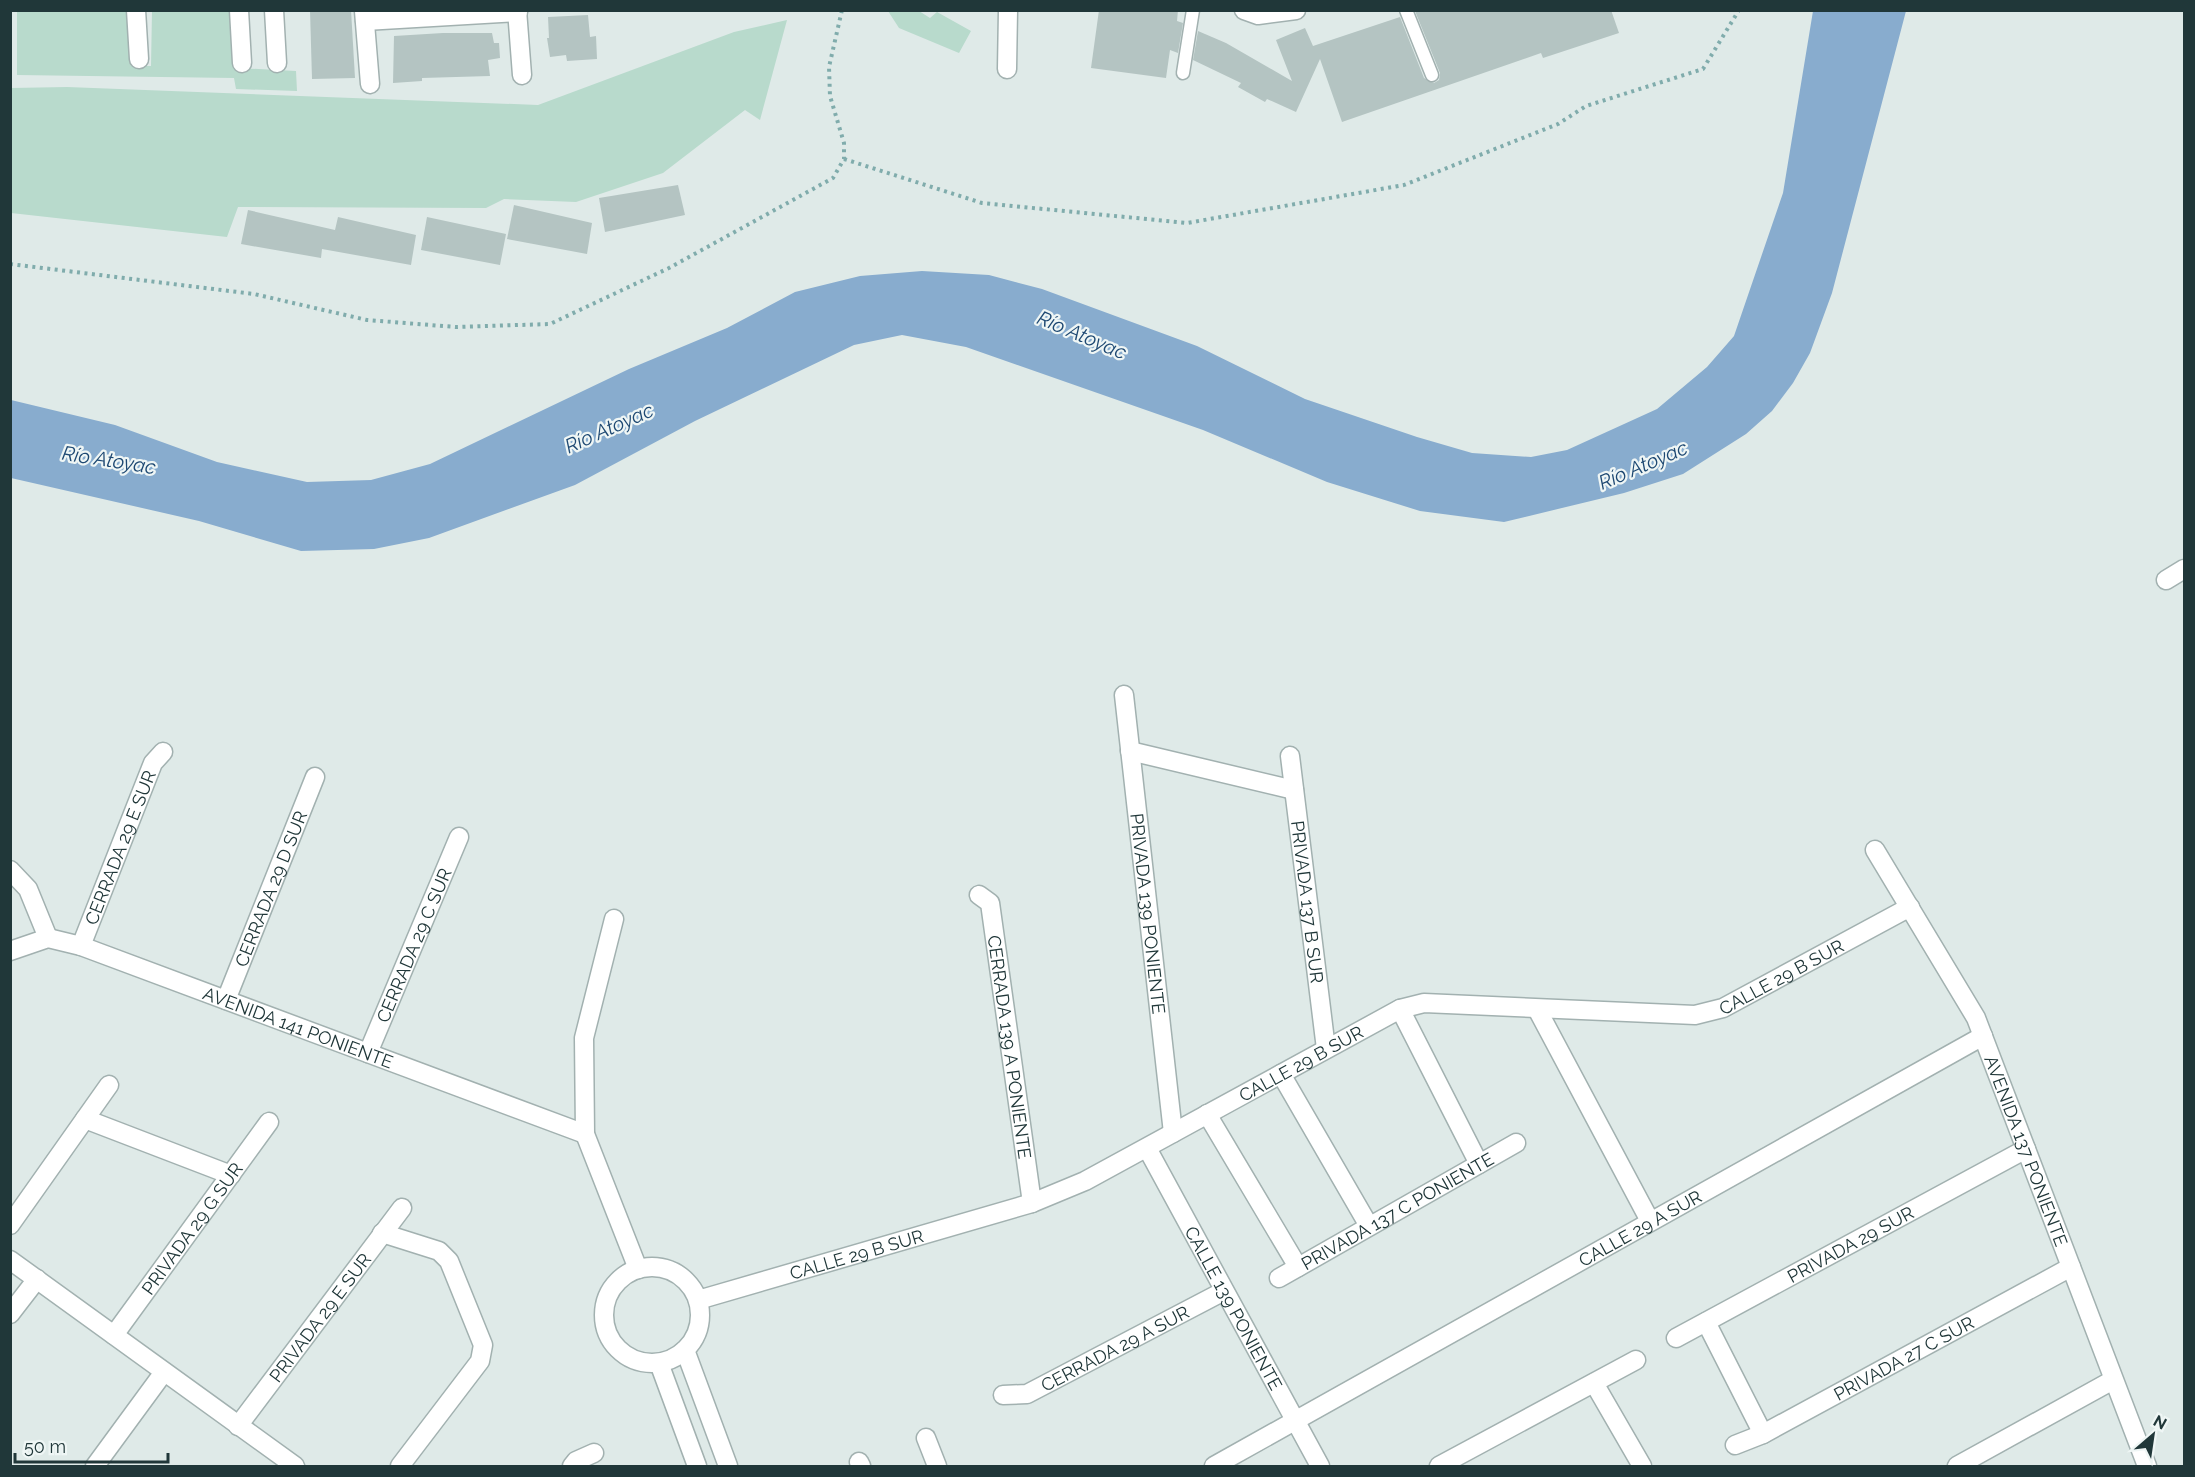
<svg xmlns="http://www.w3.org/2000/svg" width="2195" height="1477" viewBox="0 0 2195 1477" font-family="Raleway,sans-serif">
	<rect width="100%" height="100%" fill="#dfeae8"/>
	<g fill="#b8dacc">
		<path d="M17 11H126L131 66H151L152 11H231L237 68 296 71 297 91 236 89 234 78 17 75Z"/>
		<path d="M888 11H919L930 18 937 12 971 31 959 53 899 28Z"/>
		<path d="M787 20 760 120 745 110 663 173 576 202 504 199 486 208 238 207 227 237 11 213V88L67 87 538 105 734 32Z"/>
	</g>
	<path fill="#88acce" d="M1813 11H1906L1832 293 1810 353 1793 383 1772 411 1746 434 1683 474 1624 493 1504 522 1420 511 1327 482 1203 430 966 347 902 335 854 345 695 421 575 485 429 538 374 549 301 551 199 521 11 478V400L115 425 217 462 307 482 371 480 430 464 629 369 727 328 795 292 860 276 922 271 989 275 1042 289 1197 346 1305 399 1417 437 1472 453 1531 457 1567 450 1657 409 1707 367 1734 336 1783 193Z"/>
	<g fill="#b4c4c2">
		<path d="M310 10H351L355 78 312 79Z"/>
		<path d="M1099 10H1178L1177 21 1183 23 1178 53 1170 50 1166 78 1091 68Z"/>
		<path d="M1418 10H1611L1619 33 1543 58 1541 53 1342 122 1320 59 1296 112 1267 99 1265 102 1238 87 1241 83 1193 60 1198 31 1226 43 1292 81 1276 40 1305 28 1313 46 1400 17 1424 78 1434 83 1439 80 1440 73 1415 11Z"/>
		<path d="M588 15 590 37 596 36 597 59 567 61 566 55 550 57 547 38H549L548 17Z"/>
		<path d="M443 33H492L494 43H499L500 58 488 60 490 76 422 78V81L393 83 394 36Z"/>
		<path d="M678 185 685 215 605 232 599 198Z"/>
		<path d="M514 205 592 223 587 254 507 239Z"/>
		<path d="M248 210 335 230 338 217 416 235 411 265 322 249 321 258 241 244Z"/>
		<path d="M427 217 506 234 500 265 421 250Z"/>
	</g>
	<g fill="none" stroke-linecap="round" stroke-linejoin="round">
		<defs>
			<g id="service">
				<path d="M1406 10 1432 75"/>
				<path d="M1183 73 1193 10"/>
			</g>
			<g id="minor">
				<path d="M136 10 139 59"/>
				<path d="M239 10 242 63"/>
				<path d="M274 10 277 63"/>
				<path d="M517 10 522 75"/>
				<path d="M1244 10 1258 15 1296 10"/>
				<path d="M364 11 370 84"/>
				<path d="M365 21 518 12"/>
				<path d="M1007 69 1008 10"/>
				<path d="M2166 580 2184 569"/>
				<path id="s1" d="M1124 695 1173 1133"/>
				<path d="M1130 751 1294 790"/>
				<path id="s2" d="M1290 756 1326 1049"/>
				<path id="s3" d="M1875 850 1976 1018 2147 1466"/>
				<path d="M10 870 28 889 48 938"/>
				<path id="s4" d="M979 895 990 903 1032 1203"/>
				<path d="M614 919 584 1038 585 1134 638 1269"/>
				<path id="s5" d="M81 946 153 763 163 752"/>
				<path id="s6" d="M10 951 48 938 81 946 585 1134"/>
				<path id="s7" d="M226 1000 315 777"/>
				<path d="M1400 1009 1479 1164"/>
				<path d="M1537 1009 1650 1221"/>
				<path id="s8" d="M368 1053 459 837"/>
				<path d="M1281 1074 1369 1226"/>
				<path d="M1207 1114 1298 1267"/>
				<path d="M85 1119 231 1175"/>
				<path id="s9" d="M1147 1148 1320 1466"/>
				<path d="M10 1225 109 1085"/>
				<path d="M382 1233 439 1251 449 1261 483 1345 480 1361 400 1466"/>
				<path d="M10 1260 295 1466"/>
				<circle cx="652" cy="1315" r="48"/>
				<path id="s10" d="M1279 1278 1516 1143"/>
				<path id="s11" d="M698 1300 1032 1203 1085 1181 1400 1009 1424 1003 1695 1015 1723 1008 1910 907"/>
				<path d="M10 1314 37 1279"/>
				<path d="M1706 1322 1763 1434"/>
				<path id="s12" d="M114 1335 269 1122"/>
				<path id="s13" d="M1676 1338 2026 1149"/>
				<path d="M685 1350 728 1466"/>
				<path d="M659 1363 697 1466"/>
				<path d="M1594 1383 1642 1466"/>
				<path id="s14" d="M1003 1395 1027 1394 1224 1291"/>
				<path id="s15" d="M238 1426 402 1208"/>
				<path d="M926 1438 937 1466"/>
				<path id="s16" d="M1735 1445 1763 1434 2071 1267"/>
				<path d="M859 1462 861 1466"/>
				<path d="M95 1466 164 1372"/>
				<path d="M572 1466 576 1461 594 1453"/>
				<path id="s17" d="M1214 1466 1983 1036"/>
				<path d="M1439 1466 1636 1360"/>
				<path d="M1957 1466 2113 1380"/>
			</g>
		</defs>
		<use href="#service" stroke="#a2b1b0" stroke-width="15"/>
		<use href="#minor" stroke="#a2b1b0" stroke-width="21"/>
		<g stroke="#80acac" stroke-width="4" stroke-dasharray="3 4.5" stroke-linecap="butt">
			<path d="M844 159 982 203 1187 223 1404 185 1558 124 1586 106 1703 69 1739 10"/>
			<path d="M10 264 254 294 367 320 456 327 550 324 669 268 833 178 844 159V143L830 96 829 67 842 10"/>
		</g>
		<use href="#service" stroke="#fff" stroke-width="12"/>
		<use href="#minor" stroke="#fff" stroke-width="18"/>
	</g>
	<g text-anchor="middle" dominant-baseline="central" stroke-width="4.5" stroke-linejoin="round" paint-order="stroke">
		<g font-size="18" fill="#203739" stroke="#eff6f5">
			<text stroke="none"><textPath href="#s5" startOffset="106">CERRADA 29 E SUR</textPath></text>
			<text stroke="none"><textPath href="#s7" startOffset="120">CERRADA 29 D SUR</textPath></text>
			<text stroke="none"><textPath href="#s2" startOffset="147">PRIVADA 137 B SUR</textPath></text>
			<text stroke="none"><textPath href="#s1" startOffset="220">PRIVADA 139 PONIENTE</textPath></text>
			<text stroke="none"><textPath href="#s8" startOffset="117">CERRADA 29 C SUR</textPath></text>
			<text stroke="none"><textPath href="#s11" startOffset="1155">CALLE 29 B SUR</textPath></text>
			<text stroke="none"><textPath href="#s6" startOffset="306">AVENIDA 141 PONIENTE</textPath></text>
			<text stroke="none"><textPath href="#s4" startOffset="159">CERRADA 139 A PONIENTE</textPath></text>
			<text stroke="none"><textPath href="#s11" startOffset="651">CALLE 29 B SUR</textPath></text>
			<text stroke="none"><textPath href="#s3" startOffset="338">AVENIDA 137 PONIENTE</textPath></text>
			<text stroke="none"><textPath href="#s10" startOffset="136">PRIVADA 137 C PONIENTE</textPath></text>
			<text stroke="none"><textPath href="#s17" startOffset="488">CALLE 29 A SUR</textPath></text>
			<text stroke="none"><textPath href="#s12" startOffset="132">PRIVADA 29 G SUR</textPath></text>
			<text stroke="none"><textPath href="#s13" startOffset="198">PRIVADA 29 SUR</textPath></text>
			<text stroke="none"><textPath href="#s11" startOffset="165">CALLE 29 B SUR</textPath></text>
			<text stroke="none"><textPath href="#s9" startOffset="182">CALLE 139 PONIENTE</textPath></text>
			<text stroke="none"><textPath href="#s15" startOffset="136">PRIVADA 29 E SUR</textPath></text>
			<text stroke="none"><textPath href="#s14" startOffset="123">CERRADA 29 A SUR</textPath></text>
			<text stroke="none"><textPath href="#s16" startOffset="190">PRIVADA 27 C SUR</textPath></text>
		</g>
		<g font-size="20" font-style="italic" fill="#1d4872" stroke="#eff6f5">
			<text transform="translate(1082 335) rotate(23)">Río Atoyac</text>
			<text transform="translate(609 428) rotate(-24)">Río Atoyac</text>
			<text transform="translate(109 460) rotate(9)">Río Atoyac</text>
			<text transform="translate(1643 465) rotate(-23)">Río Atoyac</text>
		</g>
	</g>
	<rect width="2195" height="1477" fill="none" stroke="#203739" stroke-width="24"/>
	<g transform="translate(2153 1435) rotate(29)" stroke="#eff6f5" stroke-width="4.5" paint-order="stroke">
	<path d="M0-4.5L10 22L0 15L-10 22Z" fill="#203739"/>
	<text y="-9" font-size="16" font-weight="bold" text-anchor="middle" fill="#203739">N</text>
	</g>
	<path d="M15 1453v9h153v-9" fill="none" stroke="#203739" stroke-width="3"/>
	<text x="24" y="1453" font-size="18" fill="#203739" stroke="#eff6f5" stroke-width="4.5" paint-order="stroke">50 m</text>
</svg>
